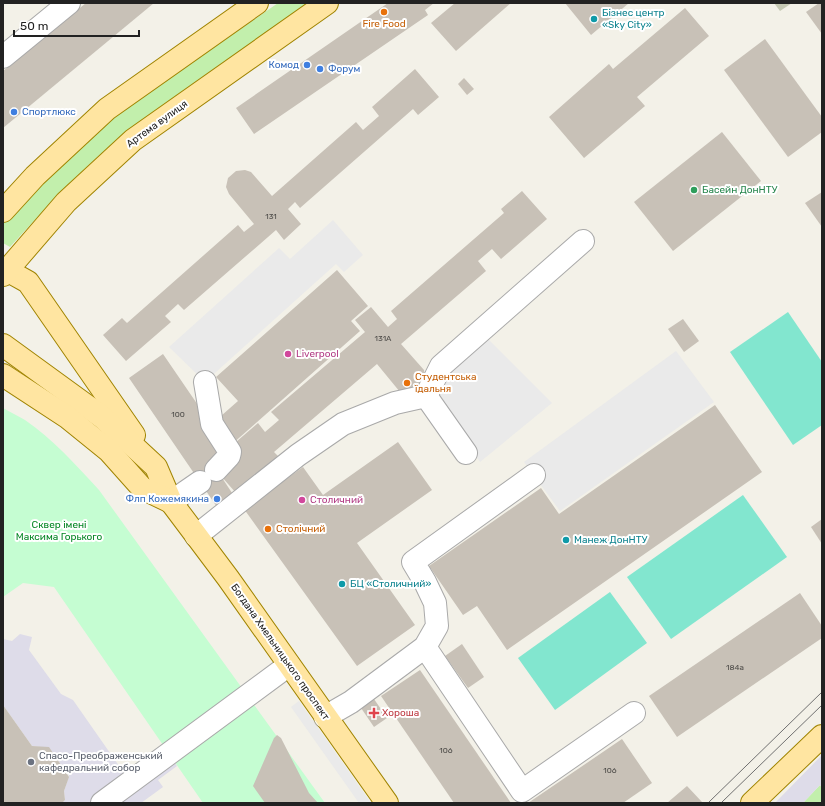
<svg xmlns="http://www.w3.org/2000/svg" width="825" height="806" viewBox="0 0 825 806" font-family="Rubik,sans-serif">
	<rect width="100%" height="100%" fill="#f3f1e8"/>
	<path fill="#c5c8b3" d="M774 3H792L780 11Z"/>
	<g fill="#c2efac">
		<path d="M278 3H310C272 29 233 55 195 82 169 101 141 119 117 140 78 172 44 210 10 247L3 243V224L42 185 107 123 138 100Z"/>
		<path d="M820 785 822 788V803H803Z"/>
	</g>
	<path fill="#c5fdd2" d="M3 408C10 412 18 416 25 420 53 439 76 465 99 490L325 803H203L54 587 23 583 3 597Z"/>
	<g fill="#82e6cf">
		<path d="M788 312 822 362V425L793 445 730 352Z"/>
		<path d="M743 495 787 557 671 639 627 577Z"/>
		<path d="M610 592 647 643 555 710 518 658Z"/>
	</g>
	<g fill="#eaeaea">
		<path d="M333 220 363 255 344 272 336 264 205 382 169 347 279 248 290 259Z"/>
		<path d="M488 339 552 403 480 462 434 395 440 380Z"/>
		<path d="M676 351 714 402 560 511 524 462Z"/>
		<path d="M299 701 371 803H359L291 707Z"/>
	</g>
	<g fill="#dedce9">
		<path d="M20 634 32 637 29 650 61 694 73 700 124 773 167 751 177 766 158 780 163 787 141 803H62L65 800 64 791 69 776 49 748 32 746 3 705V639L12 641Z"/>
		<path d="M822 755V788L820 785 803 803H775Z"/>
	</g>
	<g fill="#c8c1b7">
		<path d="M86 3H154L3 128V71Z"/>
		<path d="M388 3H434L425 10 428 15 254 134 236 108Z"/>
		<path d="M455 3H511L456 51 431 23Z"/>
		<path d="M565 3H629L591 35Z"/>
		<path d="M819 3H822V34L806 12Z"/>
		<path d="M685 8 709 36 637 97 645 106 584 158 549 117 609 64 613 69Z"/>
		<path d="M765 39 822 117V132L788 157 724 70Z"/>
		<path d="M415 69 439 97 418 115 413 109 300 208 295 202 288 209 301 224 284 240 276 230 184 310 178 304 165 316 171 322 126 361 103 335 122 318 127 323 238 225 244 232 254 224 229 194 226 187 228 178 236 171 245 170 251 172 272 196 356 122 363 130 379 116 372 107Z"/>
		<path d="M464 78 474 89 467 95 458 84Z"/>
		<path d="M722 132 761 181 673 251 634 202Z"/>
		<path d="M522 191 547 219 501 259 492 249 478 261 486 271 401 344 424 370 425 379 423 386 400 392 377 364 274 452 279 457 236 493 221 476 240 460 229 448 258 423 265 432 279 420 271 412 365 332 355 320 371 307 388 327 397 319 391 311 504 213 501 209Z"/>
		<path d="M822 192V227L805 203Z"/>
		<path d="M337 270 368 306 351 321 360 331 231 445 213 423 238 401 216 377Z"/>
		<path d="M683 319 699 341 684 352 668 329Z"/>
		<path d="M163 354 228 449 211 461 234 496 217 507 129 378Z"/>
		<path d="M715 405 762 472 507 650 477 606 463 615 429 566 541 488 559 514Z"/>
		<path d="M398 442 432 490 357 543 415 625 357 666 244 509 303 467 323 495Z"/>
		<path d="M822 519V544L811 527Z"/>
		<path d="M800 593 822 626V638L677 737 649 696Z"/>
		<path d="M462 644 484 677 468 688 445 656Z"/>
		<path d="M420 670 511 803H454L381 696Z"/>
		<path d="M374 699 387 718 374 727 361 708Z"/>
		<path d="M3 705 32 746 49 747 69 777 64 791 65 800 62 803H3Z"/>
		<path d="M277 735 281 738 309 793 318 803H265L253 786 274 738Z"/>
		<path d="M622 739 652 783 623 803H528Z"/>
		<path d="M687 786 702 802 667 803Z"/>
	</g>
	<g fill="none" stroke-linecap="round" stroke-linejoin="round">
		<defs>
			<g id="minor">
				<path d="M3 57 69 3"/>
				<path d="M205 382 212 424 230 452 229 456 216 470"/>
				<path d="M426 396 466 453"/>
				<path d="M171 502 200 482"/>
				<path d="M196 536 298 455 343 424 395 403 426 396 441 366 583 241"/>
				<path d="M425 647 522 791 634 713"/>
				<path d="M325 717 351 702 425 647 437 626 435 603 425 582 413 562 534 475"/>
				<path d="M102 803 289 665"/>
			</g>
			<g id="major">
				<path d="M3 211 35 176 107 109 257 3"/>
				<path d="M3 268 28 282 134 435"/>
				<path d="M3 275 66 202 133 140 327 3"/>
				<path d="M3 345 102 417 156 467 171 502 228 578 387 803"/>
				<path d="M3 375 67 417 109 451 142 488 171 502"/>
				<path d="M752 803 822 736"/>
			</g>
		</defs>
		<use href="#minor" stroke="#a9a9a9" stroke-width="24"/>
		<use href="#major" stroke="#a08400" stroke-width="24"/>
		<use href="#minor" stroke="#fff" stroke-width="22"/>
		<use href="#major" stroke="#ffe5a1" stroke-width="22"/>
		<g stroke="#707070" stroke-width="1">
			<path d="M708 803 822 692"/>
			<path d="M721 803 822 705"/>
		</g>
	</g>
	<g fill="#e8710a" stroke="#fff" stroke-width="1.5">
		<circle cx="384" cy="12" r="4"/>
		<circle cx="407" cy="383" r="4"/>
		<circle cx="268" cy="529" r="4"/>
	</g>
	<g fill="#0f9aa8" stroke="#fff" stroke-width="1.5">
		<circle cx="594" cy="19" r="4"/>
		<circle cx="566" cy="540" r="4"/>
		<circle cx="342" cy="584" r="4"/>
	</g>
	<g fill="#3f7fe0" stroke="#fff" stroke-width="1.5">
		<circle cx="307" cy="65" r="4"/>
		<circle cx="320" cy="69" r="4"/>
		<circle cx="14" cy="112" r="4"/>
		<circle cx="217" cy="499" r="4"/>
	</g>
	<circle fill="#2e9e5b" stroke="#fff" stroke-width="1.5" cx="694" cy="190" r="4"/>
	<g fill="#d1479c" stroke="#fff" stroke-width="1.5">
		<circle cx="288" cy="354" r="4"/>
		<circle cx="302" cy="500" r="4"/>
	</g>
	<path fill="#e0444e" stroke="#fff" stroke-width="1.5" d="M372 707h4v4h4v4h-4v4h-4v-4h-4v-4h4z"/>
	<circle fill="#6b7280" stroke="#fff" stroke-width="1.5" cx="31" cy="762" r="4"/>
	<g text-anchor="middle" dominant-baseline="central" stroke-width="4" stroke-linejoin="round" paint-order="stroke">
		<g font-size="8" fill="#4c4a47">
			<text x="271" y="216">131</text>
			<text x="383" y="338">131А</text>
			<text x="178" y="414">100</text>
			<text x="735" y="667">184а</text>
			<text x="446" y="750">106</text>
			<text x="610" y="770">106</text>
		</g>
		<g font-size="10" fill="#0d838f" stroke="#fff" text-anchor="start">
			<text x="602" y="13">Бізнес центр<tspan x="602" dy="12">«Sky City»</tspan></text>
			<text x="574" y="540">Манеж ДонНТУ</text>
			<text x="350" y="584">БЦ «Столичний»</text>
		</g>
		<g font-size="10" fill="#c56008" stroke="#fff" text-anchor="start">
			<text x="384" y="24" text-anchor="middle">Fire Food</text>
			<text x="415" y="377">Студентська<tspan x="415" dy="12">їдальня</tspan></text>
			<text x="276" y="529">Столічний</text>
		</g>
		<g font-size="10" fill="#366cbe" stroke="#fff" text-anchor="end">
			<text x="299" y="65">Комод</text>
			<text x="328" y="69" text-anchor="start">Форум</text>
			<text x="22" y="112" text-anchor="start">Спортлюкс</text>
			<text x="209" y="499">Флп Кожемякина</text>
		</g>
		<g font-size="10" fill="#222" stroke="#fff">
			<text transform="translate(157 124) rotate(-36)">Артема вулиця</text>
			<text transform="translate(280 652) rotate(55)">Богдана Хмельницького проспект</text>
		</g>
		<g font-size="10" fill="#27864d" stroke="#fff" text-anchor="start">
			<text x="702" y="190">Басейн ДонНТУ</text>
		</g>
		<g font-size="10" fill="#b23c85" stroke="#fff" text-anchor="start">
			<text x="296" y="354">Liverpool</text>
			<text x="310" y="500">Столичний</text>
		</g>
		<g font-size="10" fill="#058624" stroke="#fff">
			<text x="59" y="525">Сквер імені<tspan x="59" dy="12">Максима Горького</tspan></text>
		</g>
		<g font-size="10" fill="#be3a42" stroke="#fff" text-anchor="start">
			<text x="382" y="713">Хороша</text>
		</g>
		<g font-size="10" fill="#5b616d" stroke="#fff" text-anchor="start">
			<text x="39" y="756">Спасо-Преображенський<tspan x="39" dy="12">кафедральний собор</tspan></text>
		</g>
	</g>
	<rect width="825" height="806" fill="none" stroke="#222222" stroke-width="8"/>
	<path d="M14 30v6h125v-6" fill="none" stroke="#222222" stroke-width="2"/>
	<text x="20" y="30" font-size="12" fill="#222222" stroke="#ffffff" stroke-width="3" paint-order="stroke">50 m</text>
</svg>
